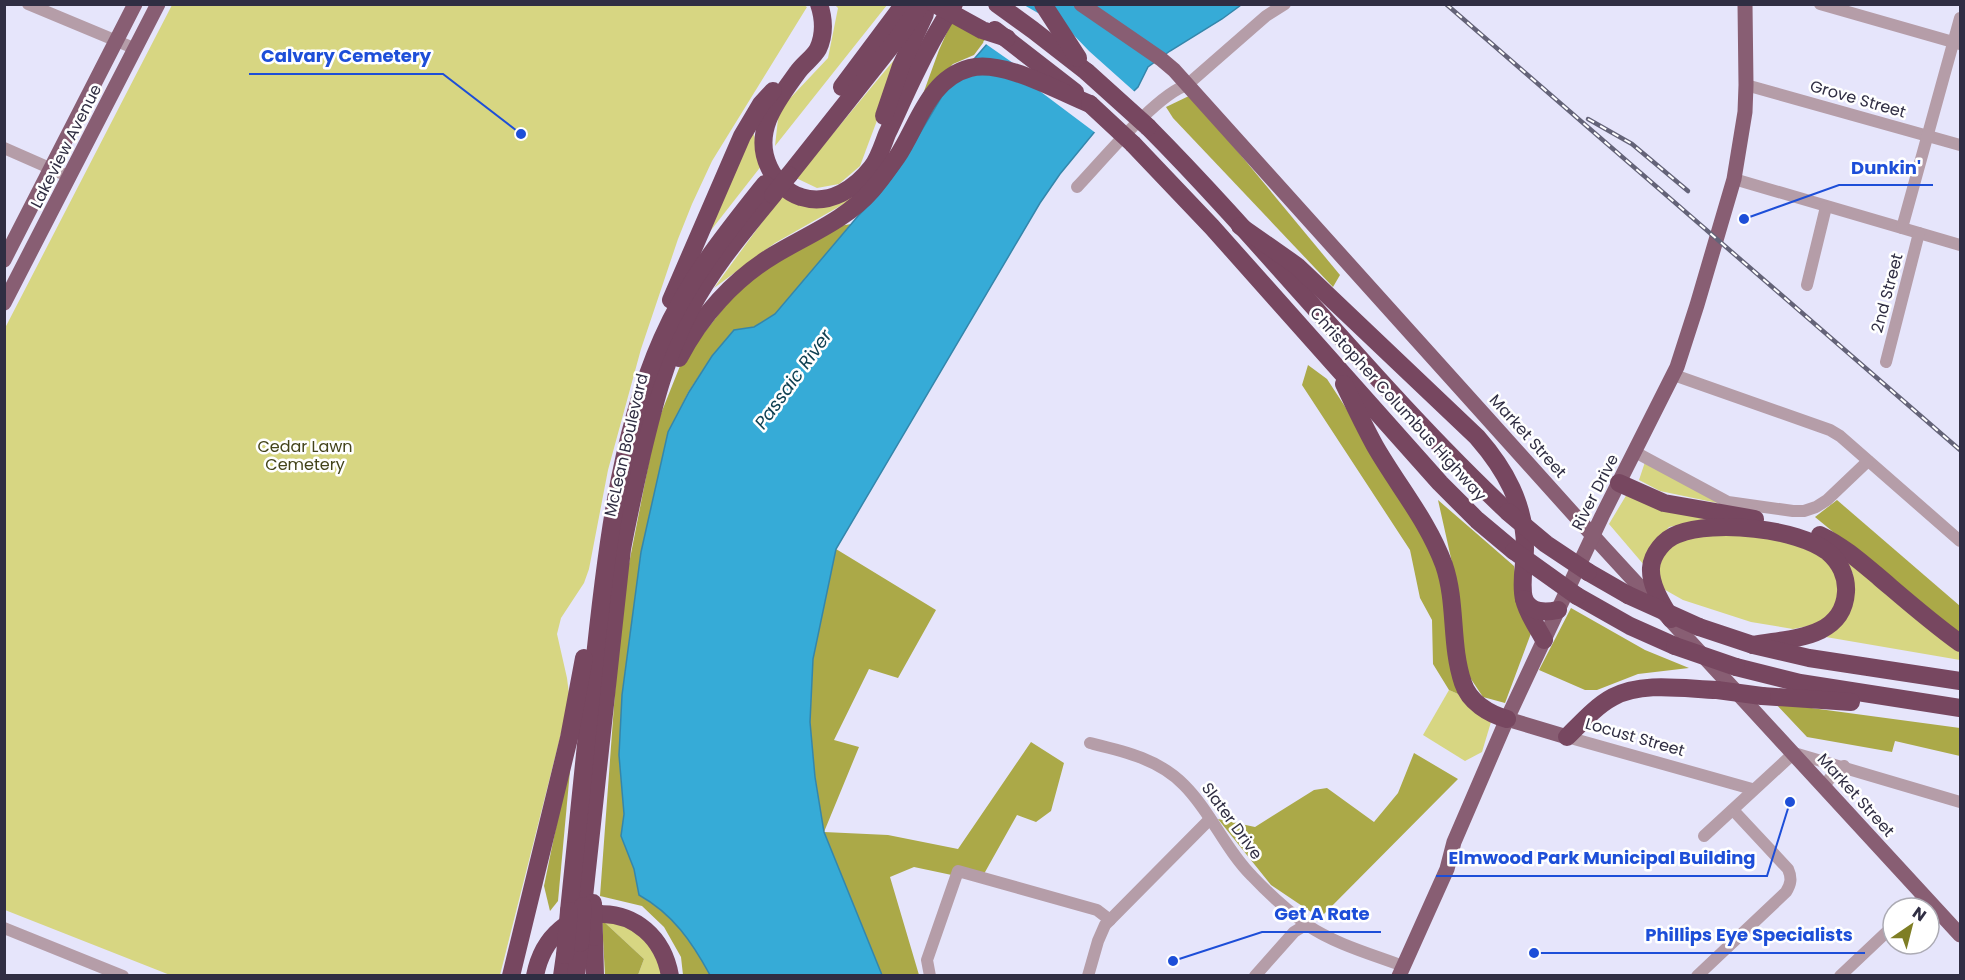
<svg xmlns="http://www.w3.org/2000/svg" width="1965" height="980" viewBox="0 0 1965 980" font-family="Poppins,sans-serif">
	<rect width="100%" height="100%" fill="#e6e5fb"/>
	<g fill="#d7d682">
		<path d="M802 4 807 7 712 161 692 204 678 239 641 349 608 470 589 569 584 583 561 618 557 634 567 678 569 694 568 706 500 975H170L5 910 4 330 172 5Z"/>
		<path d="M835 5H887L775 146 779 110 828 58 838 8Z"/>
		<path d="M904 48 860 166 839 184 817 188 796 178Z"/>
		<path d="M752 128 762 165 708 234Z"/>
		<path d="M784 192 856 197 775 243 714 288Z"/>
		<path d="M1645 462 1722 504 1660 491 1639 480Z"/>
		<path d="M1627 494 1712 518 1669 527 1646 554 1644 565 1609 524Z"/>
		<path d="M1730 533 1775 537 1832 560 1842 582 1837 606 1818 624 1793 629 1751 622 1683 600 1660 587C1650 537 1694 537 1730 533Z"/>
		<path d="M1837 547 1960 648V660L1820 636 1848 609 1853 574Z"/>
		<path d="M1449 690 1465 697 1491 722 1482 752 1465 761 1423 735Z"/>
		<path d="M602 920 640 929 660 954 662 975H638L644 959Z"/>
	</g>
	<g fill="#aba948">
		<path d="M952 21 986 39 974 55 953 64 923 94 939 50Z"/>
		<path d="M1191 95 1340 275 1333 287 1173 118 1166 107Z"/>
		<path d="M851 224 775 314 754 327 734 330 712 356 689 391 668 432 641 552 622 695 619 755 624 814 621 836 634 869 639 895C673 914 692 942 710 975H683L681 957 664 927 642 906 600 896 617 665 627 574 656 426 682 361 748 277 834 227Z"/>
		<path d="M1308 365 1327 379 1423 526 1438 559 1465 697 1449 690 1433 664 1432 620 1420 598 1410 550 1302 385Z"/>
		<path d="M1438 500 1514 566 1518 591 1533 628 1505 703 1483 697 1467 673 1455 576Z"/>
		<path d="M1837 500 1960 606V633L1951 629 1815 517Z"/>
		<path d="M836 549 936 610 898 678 869 669 834 740 859 747 824 832 888 835 958 849 1031 742 1064 763 1051 811 1036 822 1017 815 980 881 914 867 890 877 919 975H882L824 832 815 777 810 722 813 659Z"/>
		<path d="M1571 608 1645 650 1689 668 1638 674 1597 690H1585L1539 670Z"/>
		<path d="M1775 703 1960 728V756L1895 741 1892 752 1807 737Z"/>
		<path d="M572 749 558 901 550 911 544 886Z"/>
		<path d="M1414 753 1458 779 1320 918 1271 885 1218 819 1255 827 1314 790 1327 788 1374 822 1398 793Z"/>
		<path d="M602 920 644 959 638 975H605Z"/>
	</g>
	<path fill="#36abd7" stroke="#3486ab" stroke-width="1.5" d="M1021 5H1241L1222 19 1170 51 1148 67 1138 87 1106 118 1060 174 1040 203 836 549 813 659 810 722 815 777 824 832 882 975H710C692 942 673 914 639 895L634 869 621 836 624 814 619 755 622 695 641 552 668 432 689 392 712 356 734 330 754 327 775 314 858 216 881 192 899 168 942 96Z"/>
	<path fill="#e6e5fb" d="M1017 4 1024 5 1038 13 1039 11 1066 27 1089 51 1136 93 1097 134 1037 89 966 63H1013L983 42Z"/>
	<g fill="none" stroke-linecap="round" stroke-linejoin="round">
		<g stroke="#b59da8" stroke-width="12">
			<path d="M28 4 136 49"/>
			<path d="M1820 4 1960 44"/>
			<path d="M1746 85 1960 145"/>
			<path d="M4 148 70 177"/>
			<path d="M1734 179 1960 245"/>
			<path d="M1077 187C1101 162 1157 94 1187 85L1266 16 1285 4"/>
			<path d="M1902 228 1960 18"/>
			<path d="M1807 285 1826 207"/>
			<path d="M1886 362 1919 233"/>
			<path d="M1674 375 1830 430 1840 436 1960 541"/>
			<path d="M1635 452 1728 502 1793 511H1804L1816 507 1827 500 1868 461"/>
			<path d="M1567 737 1752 789"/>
			<path d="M1090 743C1123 751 1159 759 1184 785 1211 812 1225 849 1252 876 1268 893 1288 911 1307 925 1335 944 1371 954 1403 966"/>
			<path d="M1824 786 1834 773 1844 766"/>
			<path d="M1704 836 1794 753 1960 802"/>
			<path d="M1912 908 1924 897"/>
			<path d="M4 928 123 976"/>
			<path d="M930 976 927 960 958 871 1097 910 1110 920"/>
			<path d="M1088 976 1098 941 1105 925 1210 819"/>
			<path d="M1255 976 1294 932 1307 924"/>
			<path d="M1697 976 1786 892C1791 884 1792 878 1788 869L1733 810"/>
			<path d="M1840 976 1893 926"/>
		</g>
		<g stroke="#885e73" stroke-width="15">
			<path d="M1081 4 1161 59 1174 70 1604 548 1960 935"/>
			<path d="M4 260 135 4"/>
			<path d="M4 303 158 4"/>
			<path d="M1507 719 1567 737"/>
			<path d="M1399 976 1447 869 1454 842 1507 719 1602 516 1677 367 1697 305 1734 179 1745 112 1746 85 1745 4"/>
		</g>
		<g stroke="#774760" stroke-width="18">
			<path d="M819 4C824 19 825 34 818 49 813 58 803 64 797 73 777 101 752 131 769 167 775 180 787 193 801 197 830 206 856 188 872 167 879 158 883 144 887 134 897 113 906 92 916 72 927 49 940 26 954 4"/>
			<path d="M997 4 1033 30 1087 72"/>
			<path d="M1043 4 1078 58"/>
			<path d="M995 30 1075 92"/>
			<path d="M842 87 904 4"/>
			<path d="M884 116 901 66 925 14"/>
			<path d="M1148 127C1272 252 1380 392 1508 512"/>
			<path d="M1133 144 1212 227 1440 483 1477 520 1514 551"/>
			<path d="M789 175 900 35 921 4"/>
			<path d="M1240 226 1297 266 1477 437C1505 469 1525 504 1525 548 1525 564 1520 583 1524 599 1527 613 1537 627 1544 640"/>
			<path d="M671 300 742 136 761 104 773 91"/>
			<path d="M679 358C700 317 734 279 774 255 807 235 846 220 872 190 881 180 889 168 897 157 918 126 928 79 970 68 1002 59 1058 91 1090 104"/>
			<path d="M1344 384C1354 405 1364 426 1375 446 1398 486 1428 521 1444 565 1457 603 1450 645 1463 683 1469 702 1489 714 1507 719"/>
			<path d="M1619 483 1664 503 1755 519"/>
			<path d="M1820 535C1843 546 1861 562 1880 578 1907 601 1932 623 1960 643"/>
			<path d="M1588 572 1628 595"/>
			<path d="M1577 596 1630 626 1675 646"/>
			<path d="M1524 599C1531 613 1545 613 1558 610"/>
			<path d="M1671 619C1663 605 1650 586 1651 568 1652 554 1664 539 1678 534 1714 520 1797 528 1828 552 1840 562 1847 577 1846 592 1843 640 1788 638 1753 645"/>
			<path d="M1699 627 1753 645 1809 658 1960 681"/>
			<path d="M1736 667 1800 683 1960 708"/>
			<path d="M1762 696 1851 702"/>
			<path d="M1567 737C1581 723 1596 706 1613 697 1643 681 1685 689 1717 690"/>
			<path d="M583 906 622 549C628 517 635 486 642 454 654 404 666 356 690 310 712 268 743 232 773 195"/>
			<path d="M569 911C577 833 585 754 593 676 604 568 618 438 662 339 687 281 726 233 765 184"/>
			<path d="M594 937 595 976"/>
			<path d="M511 976 569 738 584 658"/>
			<path d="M535 976C551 892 656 895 670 976"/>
			<path d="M562 976 565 955"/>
			<path d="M576 976 580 943"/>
		</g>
		<defs>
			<g id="rail">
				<path d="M1446 4 1960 450"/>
				<path d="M1588 119 1632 144 1688 191"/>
			</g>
		</defs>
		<use href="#rail" stroke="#646378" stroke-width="4.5"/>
		<use href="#rail" stroke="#fff" stroke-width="2" stroke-dasharray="7" stroke-linecap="butt"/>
		<g stroke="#774760" stroke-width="18">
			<path d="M935 4 982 30 1007 38"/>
			<path d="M1087 72 1148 127"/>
			<path d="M1090 104 1133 144"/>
			<path d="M773 195 789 175"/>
			<path d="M1508 512 1546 544 1588 572"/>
			<path d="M1514 551 1577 596"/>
			<path d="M1628 595 1699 627"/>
			<path d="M1675 646 1736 667"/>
			<path d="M1717 690 1762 696"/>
			<path d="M593 903 594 937"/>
			<path d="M580 943 583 906"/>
			<path d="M565 955 569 911"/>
		</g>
	</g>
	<g text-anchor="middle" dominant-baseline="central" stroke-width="5" stroke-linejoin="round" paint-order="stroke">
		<g font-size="16" fill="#302e43" stroke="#fff">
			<text transform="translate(1858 99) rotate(16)">Grove Street</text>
			<text transform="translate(66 146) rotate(-63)">Lakeview Avenue</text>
			<text transform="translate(1887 293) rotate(-75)">2nd Street</text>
			<text transform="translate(1398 404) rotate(48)">Christopher Columbus Highway</text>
			<text transform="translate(1528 436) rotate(48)">Market Street</text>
			<text transform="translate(626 445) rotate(-77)">McLean Boulevard</text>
			<text transform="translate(1595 492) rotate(-63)">River Drive</text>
			<text transform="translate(1635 737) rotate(16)">Locust Street</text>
			<text transform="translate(1856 795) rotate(48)">Market Street</text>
			<text transform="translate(1232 821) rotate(54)">Slater Drive</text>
		</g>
		<g font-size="16" fill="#43431a" stroke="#fff">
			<text x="305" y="446">Cedar Lawn<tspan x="305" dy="18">Cemetery</tspan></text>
		</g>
		<g font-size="18" font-style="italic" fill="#0f4052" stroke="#fff">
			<text transform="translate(793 379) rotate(-54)">Passaic River</text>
		</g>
	</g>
	<path fill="none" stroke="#1d4ed8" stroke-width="2" d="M521 134L443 74H249M1744 219L1839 185H1933M1790 802L1767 876H1436M1173 961L1262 932H1381M1534 953L1633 953H1865"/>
	<g fill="#1d4ed8" stroke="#fff" stroke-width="2">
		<circle cx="521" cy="134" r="6"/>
		<circle cx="1744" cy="219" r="6"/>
		<circle cx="1790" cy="802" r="6"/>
		<circle cx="1173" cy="961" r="6"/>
		<circle cx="1534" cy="953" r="6"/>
	</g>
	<g font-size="18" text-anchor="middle" font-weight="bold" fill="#1d4ed8" stroke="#fff" stroke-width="5" stroke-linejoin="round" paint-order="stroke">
		<text x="346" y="62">Calvary Cemetery</text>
		<text x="1886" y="174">Dunkin'</text>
		<text x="1602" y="864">Elmwood Park Municipal Building</text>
		<text x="1322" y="920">Get A Rate</text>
		<text x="1749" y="941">Phillips Eye Specialists</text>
	</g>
	<rect width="1965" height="980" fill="none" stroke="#302e43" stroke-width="12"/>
	<g transform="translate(1911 926) rotate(35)"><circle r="28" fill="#ffffff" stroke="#acabb4" stroke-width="1.5"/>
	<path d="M0-4.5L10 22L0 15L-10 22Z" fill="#7f7e25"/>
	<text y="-9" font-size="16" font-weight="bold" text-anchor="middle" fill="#302e43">N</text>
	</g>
</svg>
